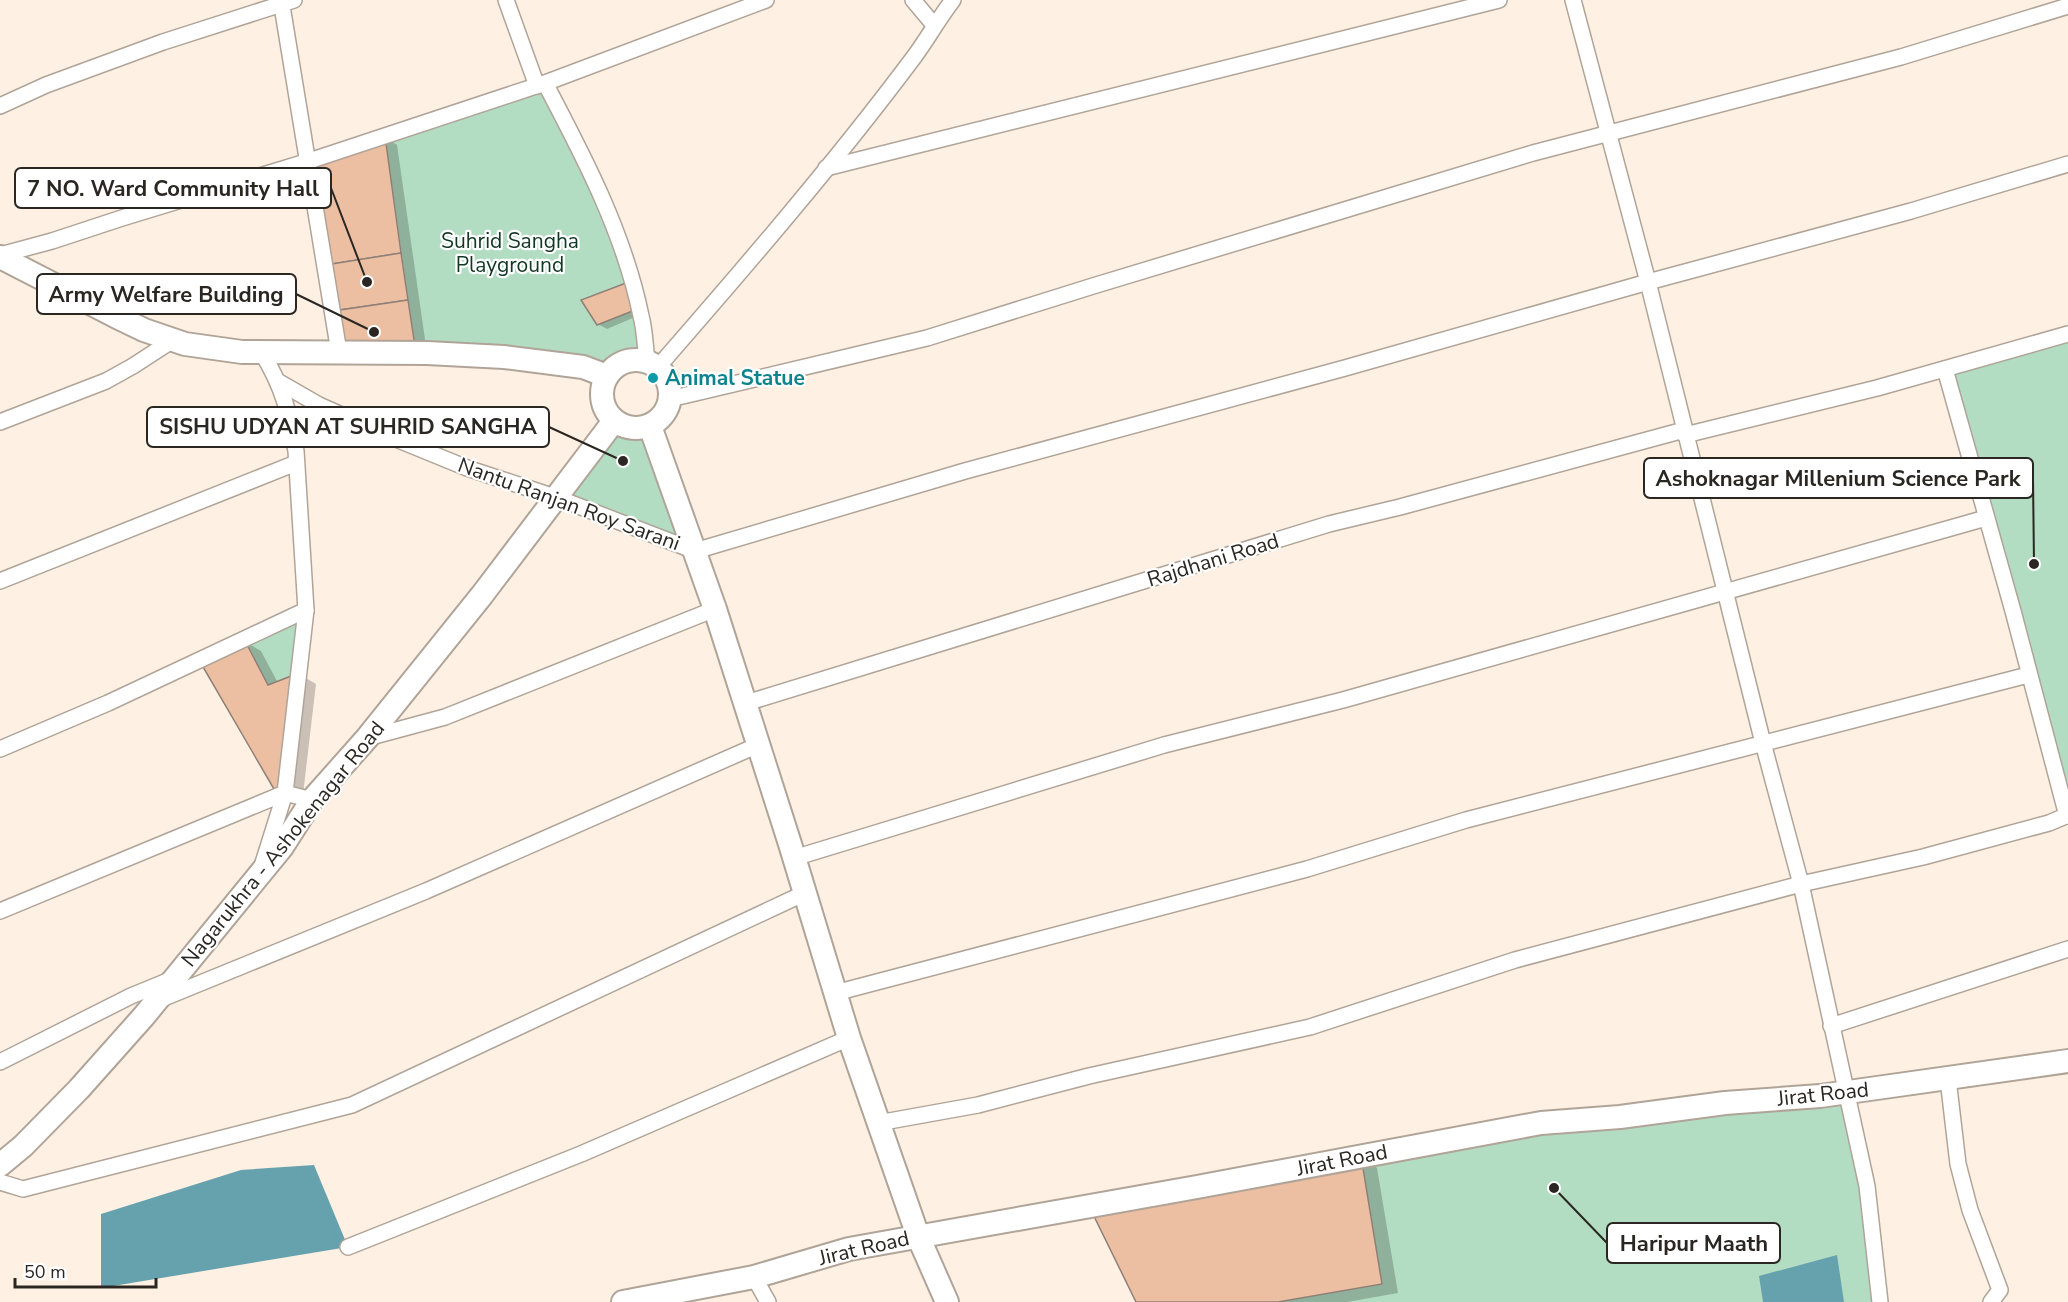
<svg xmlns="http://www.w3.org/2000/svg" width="2068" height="1302" viewBox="0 0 2068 1302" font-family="'Nunito Sans',sans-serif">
	<rect width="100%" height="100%" fill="#fef0e3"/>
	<g fill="#b3ddc2">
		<path d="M545 83 611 218 647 361C629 362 619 362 607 376L416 353 385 136Z"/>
		<path d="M2068 334V815L1945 369Z"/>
		<path d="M614 421 650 426 695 551 555 497Z"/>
		<path d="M306 610 299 673 268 685 244 639Z"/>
		<path d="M1845 1093 1880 1302H1278L1361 1156Z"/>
	</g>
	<g fill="#65a2ae">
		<path d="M314 1165 348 1247 101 1288V1214L241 1170Z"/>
		<path d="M1837 1255 1844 1302H1763L1759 1276Z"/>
	</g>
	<g fill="#0003">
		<path d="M385 137 397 145 428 360 353 358Z"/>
		<path d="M626 285 642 314 607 329 598 324Z"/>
		<path d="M244 641 261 651 278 683 299 674 316 684 302 803 296 805 279 795Z"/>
		<path d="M1360 1158 1377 1168 1398 1293 1347 1302H1138Z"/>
	</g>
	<g fill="#ecbea2" stroke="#8f8077" stroke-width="1.5">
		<path d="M385 136 401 253 325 265 309 161Z"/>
		<path d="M401 253 408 300 333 311 325 265Z"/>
		<path d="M626 283 635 310 597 325 581 300Z"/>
		<path d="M408 300 416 353 339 352 333 311Z"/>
		<path d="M244 639 268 685 299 673 278 796 199 660Z"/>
		<path d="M1361 1156 1382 1284 1278 1302H1136L1089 1206Z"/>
	</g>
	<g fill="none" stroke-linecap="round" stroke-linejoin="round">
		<defs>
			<g id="street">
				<path d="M281 0 339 352"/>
				<path d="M506 0 537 86"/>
				<path d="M913 0 934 25"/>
				<path d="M1573 0 1648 282 1763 743 1801 884 1867 1186 1880 1302"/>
				<path d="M545 83C584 157 624 233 641 316 645 331 645 346 647 361"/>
				<path d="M0 106 46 85 163 42 294 0"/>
				<path d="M826 168 1499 0"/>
				<path d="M0 255 52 241 122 218 309 161 545 83 766 0"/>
				<path d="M658 367C746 266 834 164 914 57 928 38 939 18 953 0"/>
				<path d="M1945 369 2013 611 2067 816"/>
				<path d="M279 382 319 405 396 439 467 468 555 497 695 551 965 471 1345 368 1648 282 1911 211 2068 164"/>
				<path d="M670 399 927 338 1093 286 1533 153 1901 57 2068 6"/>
				<path d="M0 422 106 381 133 366 173 340"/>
				<path d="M1685 435 1877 388 2068 334"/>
				<path d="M0 581 296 463"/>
				<path d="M746 703 1329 524 1400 507 1684 430"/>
				<path d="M367 738 445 717 715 609"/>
				<path d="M0 749 108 703 306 610 296 451C289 412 283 387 262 353"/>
				<path d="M794 858 1164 745 1343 700 1986 518"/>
				<path d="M262 866 285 793 306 610"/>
				<path d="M0 911 285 793 312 800"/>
				<path d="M835 993 1307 869 1466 820 2028 675"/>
				<path d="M159 1000 426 891 758 745"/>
				<path d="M1831 1026 2068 949"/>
				<path d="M0 1062 131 996 170 980"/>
				<path d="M1948 1079 1958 1164 1970 1210 2000 1290 1991 1302"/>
				<path d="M878 1123 978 1105 1089 1076 1310 1027 1515 960 1801 884 1923 857 2049 823 2068 815"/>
				<path d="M0 1182 23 1189 352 1105 805 893"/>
				<path d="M348 1247 581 1154 849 1038"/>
				<path d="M754 1277 768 1302"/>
			</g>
			<g id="secondary">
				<path d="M0 257 115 316 144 330 185 344 242 352 427 353 504 357 583 367 607 376"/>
				<circle cx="636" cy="394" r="34"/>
				<path d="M650 426 715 609 790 844 849 1038 918 1236 947 1302"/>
				<path d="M0 1165 23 1146 79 1089 144 1016 282 847 312 800 367 738 482 595 614 421"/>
				<path d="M623 1302 754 1277 849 1249 1197 1187 1541 1123 1620 1117 1725 1103 1820 1096 2068 1061"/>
			</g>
		</defs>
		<use href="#street" stroke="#b0a498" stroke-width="18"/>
		<use href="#secondary" stroke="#b0a498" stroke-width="26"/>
		<use href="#street" stroke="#fff" stroke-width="15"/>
		<use href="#secondary" stroke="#fff" stroke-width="22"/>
	</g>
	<circle fill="#0f9aa8" stroke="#fff" stroke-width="2" cx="653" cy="378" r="6"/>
	<g text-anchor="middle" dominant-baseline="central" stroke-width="4.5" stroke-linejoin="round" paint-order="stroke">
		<g font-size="21" fill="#123824" stroke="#fff">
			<text x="510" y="241">Suhrid Sangha<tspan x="510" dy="24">Playground</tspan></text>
		</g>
		<g font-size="21" font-weight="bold" fill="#0d838f" stroke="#fff" text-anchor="start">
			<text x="665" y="378">Animal Statue</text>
		</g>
		<g font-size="21" fill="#2a2621" stroke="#fff">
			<text transform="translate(569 504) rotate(20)">Nantu Ranjan Roy Sarani</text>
			<text transform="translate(1213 560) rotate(-17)">Rajdhani Road</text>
			<text transform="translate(283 844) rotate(-51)">Nagarukhra - Ashokenagar Road</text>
			<text transform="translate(1823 1094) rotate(-6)">Jirat Road</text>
			<text transform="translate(1342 1160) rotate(-11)">Jirat Road</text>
			<text transform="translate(864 1248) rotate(-13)">Jirat Road</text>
		</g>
	</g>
	<path fill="none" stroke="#2a2621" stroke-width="2" d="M367 282L331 188M374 332L296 294M623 461L549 427M2034 564L2033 478M1554 1188L1607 1243"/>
	<g fill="#2a2621" stroke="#fff" stroke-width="2">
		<circle cx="367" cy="282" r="6"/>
		<circle cx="374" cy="332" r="6"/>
		<circle cx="623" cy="461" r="6"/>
		<circle cx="2034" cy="564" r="6"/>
		<circle cx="1554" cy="1188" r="6"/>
	</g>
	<g fill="#fff" stroke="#2a2621" stroke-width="2">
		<rect x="15" y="168" width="316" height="40" rx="6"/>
		<rect x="37" y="274" width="259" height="40" rx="6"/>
		<rect x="147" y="407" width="402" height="40" rx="6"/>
		<rect x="1644" y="458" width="389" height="40" rx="6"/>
		<rect x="1607" y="1223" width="173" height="40" rx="6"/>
	</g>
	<g font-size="22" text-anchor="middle" font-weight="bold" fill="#2a2621">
		<text x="173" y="196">7 NO. Ward Community Hall</text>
		<text x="166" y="302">Army Welfare Building</text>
		<text x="348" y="434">SISHU UDYAN AT SUHRID SANGHA</text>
		<text x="1838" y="486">Ashoknagar Millenium Science Park</text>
		<text x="1694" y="1251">Haripur Maath</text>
	</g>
	<path d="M15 1278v9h141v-9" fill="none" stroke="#2a2621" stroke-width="3"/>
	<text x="24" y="1278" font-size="18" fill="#2a2621" stroke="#ffffff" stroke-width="4.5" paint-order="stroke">50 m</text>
</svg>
